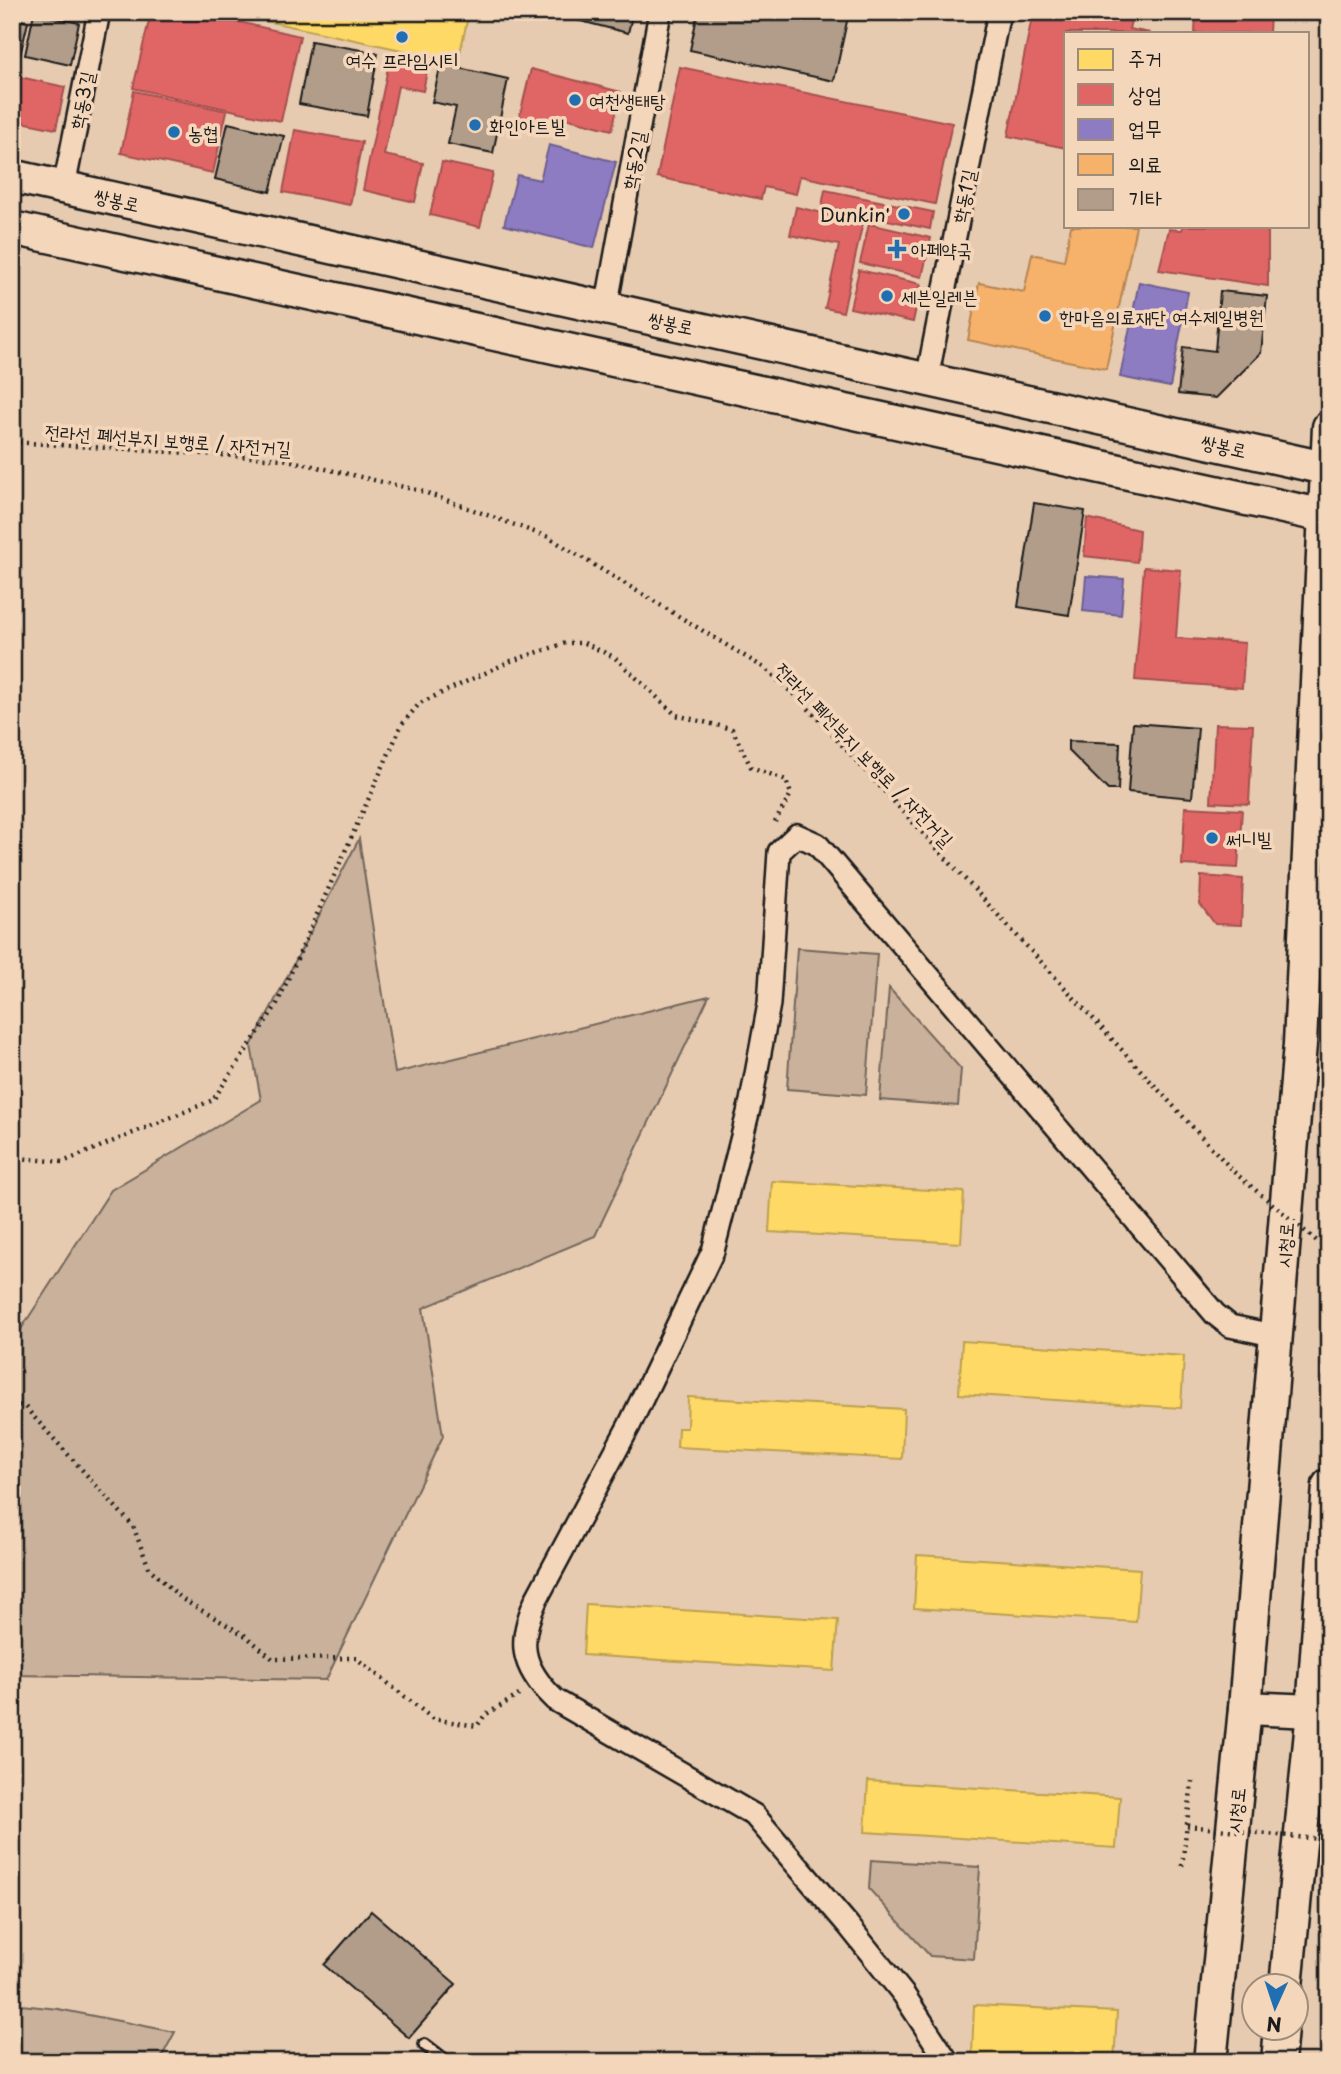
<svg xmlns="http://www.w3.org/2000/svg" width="1341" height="2074" viewBox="0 0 1341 2074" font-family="'Playpen Sans','Poor Story',sans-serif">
	<rect width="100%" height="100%" fill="#e7cbb0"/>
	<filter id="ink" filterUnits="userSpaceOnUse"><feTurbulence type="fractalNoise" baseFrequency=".0143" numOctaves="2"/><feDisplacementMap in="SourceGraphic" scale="14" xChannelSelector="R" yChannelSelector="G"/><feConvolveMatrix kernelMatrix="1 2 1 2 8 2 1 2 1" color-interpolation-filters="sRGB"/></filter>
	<g filter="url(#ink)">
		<g fill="#c9b19b" stroke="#72665c" stroke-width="2">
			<path d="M359 839 395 1073 709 996 595 1236 423 1308 443 1436 326 1680 12 1675V1343L111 1190 261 1100 251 1046Z"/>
			<path d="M797 948 877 954 866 1095 787 1089Z"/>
			<path d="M889 988 961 1069 958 1106 880 1100Z"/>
			<path d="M871 1860 980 1867 974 1959 930 1956 869 1889Z"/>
			<path d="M12 2004 58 2009 175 2032 159 2062H12Z"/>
		</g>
		<g fill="#ffd966" stroke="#bba050" stroke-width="2">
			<path d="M224 12H469L458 62Z"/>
			<path d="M772 1181 964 1192 961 1243 769 1232Z"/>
			<path d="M962 1341 1184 1356 1181 1408 959 1394Z"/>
			<path d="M688 1397 904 1409 902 1459 677 1447 678 1428H687Z"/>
			<path d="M917 1555 1140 1569 1136 1622 914 1608Z"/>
			<path d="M586 1604 838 1620 834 1671 583 1655Z"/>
			<path d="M868 1781 1120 1797 1116 1848 865 1832Z"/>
			<path d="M974 2005 1117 2012 1114 2062 972 2055Z"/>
		</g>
		<g fill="#e06666" stroke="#a55050" stroke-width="2">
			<path d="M151 12H195L300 36 281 121 133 88Z"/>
			<path d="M1033 12H1133L1129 29 1150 33H1066V148L1008 136Z"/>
			<path d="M1196 12H1270L1269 33H1195Z"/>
			<path d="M390 58 428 66 423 91 398 86 384 155 423 163 415 202 363 190Z"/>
			<path d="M680 67 952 123 935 204 800 176 796 194 764 187 761 199 657 177Z"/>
			<path d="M531 69 621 92 612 130 565 118 561 134 518 123Z"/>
			<path d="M20 77 65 87 56 129 12 120Z"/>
			<path d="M134 91 227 111 213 173 121 153Z"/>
			<path d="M295 130 362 142 350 205 283 192Z"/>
			<path d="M442 162 493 173 480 227 430 215Z"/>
			<path d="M825 190 933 212 930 229 822 206Z"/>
			<path d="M796 207 863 222 843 312 825 308 839 245 790 235Z"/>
			<path d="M869 224 931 238 922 277 860 263Z"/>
			<path d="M1183 226H1268V286L1159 270 1169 229 1182 230Z"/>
			<path d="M859 270 921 284 913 322 850 308Z"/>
			<path d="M1087 518 1139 530 1137 562 1084 556Z"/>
			<path d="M1144 567 1181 570 1176 638 1245 643 1242 688 1135 680Z"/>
			<path d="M1215 724 1253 725 1249 804 1211 802Z"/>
			<path d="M1185 807 1242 810 1238 868 1182 865Z"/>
			<path d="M1201 876 1243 879 1241 925 1215 924 1200 904Z"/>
		</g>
		<g fill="#8e7cc3" stroke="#6c5f91" stroke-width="2">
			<path d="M549 145 616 162 594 248 504 225 517 175 540 180Z"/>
			<path d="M1139 282 1188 292 1170 387 1120 377Z"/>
			<path d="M1086 576 1124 579 1121 615 1083 611Z"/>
		</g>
		<path fill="#f6b26b" stroke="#b58553" stroke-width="2" d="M1071 226H1136L1106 369 968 340 979 283 1024 292 1032 254 1064 261Z"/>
		<g fill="#b19d89" stroke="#1c1c1c" stroke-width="2">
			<path d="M545 12H633L628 33Z"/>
			<path d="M698 12H849L834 81 690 50Z"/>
			<path d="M34 13 79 23 70 65 25 55Z"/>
			<path d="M12 18 28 22 19 60 12 58Z"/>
			<path d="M311 41 378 53 367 116 299 104Z"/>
			<path d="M441 64 508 79 493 153 448 144 456 107 432 102Z"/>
			<path d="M228 123 284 136 270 192 215 179Z"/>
			<path d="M1220 291 1267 296 1261 353 1216 398 1178 394 1183 347 1215 351Z"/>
			<path d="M1034 503 1085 511 1069 615 1018 607Z"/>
			<path d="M1133 723 1198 728 1192 798 1128 792Z"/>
			<path d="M1068 741 1120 743 1118 790H1108L1068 750Z"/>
			<path d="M371 1911 456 1984 409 2038 324 1965Z"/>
		</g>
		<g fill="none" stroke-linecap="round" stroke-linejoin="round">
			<defs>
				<path id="lane" d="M425 2045 447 2062"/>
				<g id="street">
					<path d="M64 187 99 12"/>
					<path d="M606 308 660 12"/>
					<path d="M927 379 999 12"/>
					<path d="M948 2062 904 1995 848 1925 754 1815 555 1700C520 1666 517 1641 537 1598L629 1426 713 1251 751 1101 769 1004 779 852 797 835 817 844 1215 1314 1230 1326 1277 1336"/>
				</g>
				<g id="secondary">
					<path d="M12 176 1329 469"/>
					<path d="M12 228 1329 517"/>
					<path d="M1245 1708 1313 1711"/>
					<path d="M1286 1986 1313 1711 1329 1485"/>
					<path d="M1210 2062 1245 1708 1300 1044 1329 427"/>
					<path d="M1278 2062 1281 2028"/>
				</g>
			</defs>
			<use href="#lane" stroke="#1c1c1c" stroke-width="16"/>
			<use href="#street" stroke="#1c1c1c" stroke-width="26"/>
			<use href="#secondary" stroke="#1c1c1c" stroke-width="37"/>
			<g stroke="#1c1c1c" stroke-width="4.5" stroke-dasharray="2 5" stroke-linecap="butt">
				<path d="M12 442 283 459 421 491 548 537 766 669 806 706 1234 1172"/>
				<path d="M12 1161 18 1158 63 1162 213 1100 276 1006 402 724 420 703 511 661 566 643H584L614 657 676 715 732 729 751 767 786 780 791 794 775 822"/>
				<path d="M12 1403 25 1407 133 1526 149 1568 182 1599 246 1636 273 1659 356 1658 433 1719 477 1726 485 1715 519 1695"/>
				<path d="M1182 1866 1192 1781"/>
			</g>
			<use href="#lane" stroke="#f4d6ba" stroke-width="10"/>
			<use href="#street" stroke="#f4d6ba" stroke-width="21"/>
			<use href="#secondary" stroke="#f4d6ba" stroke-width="32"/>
			<g stroke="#1c1c1c" stroke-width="4.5" stroke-dasharray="2 5" stroke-linecap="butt">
				<path d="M1234 1172 1329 1251"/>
				<path d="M1187 1826 1329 1840"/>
			</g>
		</g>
	</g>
	<g fill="#1f6fb2" stroke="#f4d6ba" stroke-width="2.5">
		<circle cx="402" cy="37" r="7"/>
		<circle cx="575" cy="100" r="7"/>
		<circle cx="475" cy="125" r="7"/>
		<circle cx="174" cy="132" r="7"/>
		<circle cx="904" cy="214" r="7"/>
		<path d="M893.5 238.5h7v7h7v7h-7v7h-7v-7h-7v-7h7z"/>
		<circle cx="887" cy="296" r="7"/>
		<circle cx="1045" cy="316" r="7"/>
		<circle cx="1212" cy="838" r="7"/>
	</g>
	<g text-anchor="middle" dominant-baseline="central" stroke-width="7" stroke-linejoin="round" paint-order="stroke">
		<g font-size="19" fill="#1c1c1c" stroke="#f4d6ba" text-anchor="start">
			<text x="402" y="59" text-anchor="middle">여수 프라임시티</text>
			<text x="589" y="100">여천생태탕</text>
			<text x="489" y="125">화인아트빌</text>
			<text x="188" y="132">농협</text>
			<text x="890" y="214" text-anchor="end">Dunkin'</text>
			<text x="911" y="249">아페약국</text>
			<text x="901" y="296">세븐일레븐</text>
			<text x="1059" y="316">한마음의료재단 여수제일병원</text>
			<text x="1226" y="838">써니빌</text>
		</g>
		<g font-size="19" fill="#1c1c1c" stroke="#f4d6ba">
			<text transform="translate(81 100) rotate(-79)">학동3길</text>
			<text transform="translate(633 160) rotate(-80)">학동2길</text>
			<text transform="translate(963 196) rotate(-79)">학동1길</text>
			<text transform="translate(117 199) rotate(13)">쌍봉로</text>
			<text transform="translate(671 322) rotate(12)">쌍봉로</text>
			<text transform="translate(168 439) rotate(4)">전라선 폐선부지 보행로 / 자전거길</text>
			<text transform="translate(1224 445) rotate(13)">쌍봉로</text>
			<text transform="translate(865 754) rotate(46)">전라선 폐선부지 보행로 / 자전거길</text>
			<text transform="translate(1284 1245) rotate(-86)">시청로</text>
			<text transform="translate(1235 1810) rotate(-84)">시청로</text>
		</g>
	</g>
	<rect width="1341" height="2074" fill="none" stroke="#f4d6ba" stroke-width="42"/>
	<rect x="21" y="21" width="1299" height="2032" fill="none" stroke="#1c1c1c" stroke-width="2.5" filter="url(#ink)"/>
	<rect x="1064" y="32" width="245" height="196" fill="#f4d6ba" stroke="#9e8c7b" stroke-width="2"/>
	<rect x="1078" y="49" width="35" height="21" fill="#ffd966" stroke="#9e8c7b" stroke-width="2"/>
	<text x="1128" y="66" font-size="21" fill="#1c1c1c">주거</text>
	<rect x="1078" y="84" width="35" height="21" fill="#e06666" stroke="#9e8c7b" stroke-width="2"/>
	<text x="1128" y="102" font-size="21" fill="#1c1c1c">상업</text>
	<rect x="1078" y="119" width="35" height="21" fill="#8e7cc3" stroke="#9e8c7b" stroke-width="2"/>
	<text x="1128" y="136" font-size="21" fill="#1c1c1c">업무</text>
	<rect x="1078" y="154" width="35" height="21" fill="#f6b26b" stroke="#9e8c7b" stroke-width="2"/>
	<text x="1128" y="172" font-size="21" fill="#1c1c1c">의료</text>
	<rect x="1078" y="189" width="35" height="21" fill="#b19d89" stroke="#9e8c7b" stroke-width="2"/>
	<text x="1128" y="206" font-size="21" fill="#1c1c1c">기타</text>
	<g transform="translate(1275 2007) rotate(183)"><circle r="33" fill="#f4d6ba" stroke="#9e8c7b" stroke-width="2"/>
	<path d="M0-5L12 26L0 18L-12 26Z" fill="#1f6fb2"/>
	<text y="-10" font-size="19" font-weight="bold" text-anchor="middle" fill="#1c1c1c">N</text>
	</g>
</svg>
